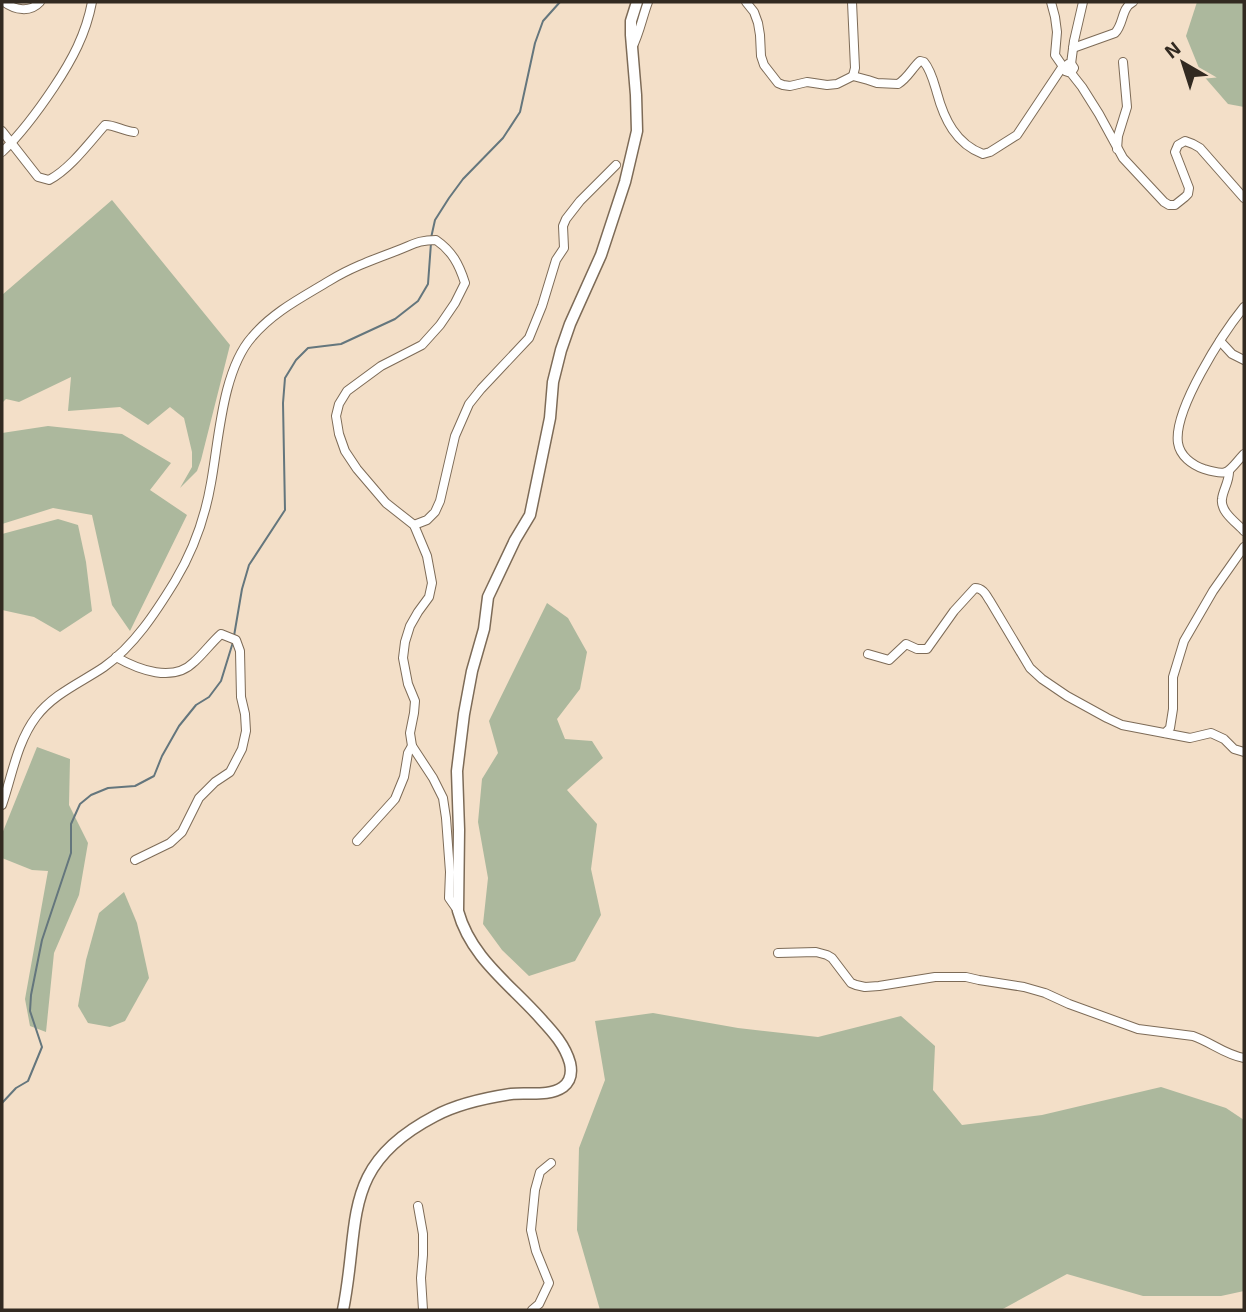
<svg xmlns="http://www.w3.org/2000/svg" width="1246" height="1312" viewBox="0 0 1246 1312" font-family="'Exo 2',sans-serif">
	<rect width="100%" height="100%" fill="#f3dfc8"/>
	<g fill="#acb89d">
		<path d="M1197 2H1244V107L1228 104 1201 73 1186 36Z"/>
		<path d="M112 200 230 345 201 460 197 471 180 488 192 467V452L184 418 170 407 148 425 120 407 68 411 71 377 19 402 6 399 2 403V295Z"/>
		<path d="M48 426 122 434 171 463 150 490 187 515 130 631 112 605 92 515 53 508 2 524V433Z"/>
		<path d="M58 519 78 525 86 562 92 611 60 632 34 617 2 610V534Z"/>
		<path d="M547 603 568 618 587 652 580 689 557 719 565 739 592 741 603 758 567 790 597 824 591 869 601 915 575 961 529 976 502 950 483 924 488 878 478 822 482 779 498 753 489 721Z"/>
		<path d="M37 747 70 759 69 805 88 843 79 895 54 953 46 1032 30 1026 25 999 48 871 32 870 2 858V834Z"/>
		<path d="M124 892 137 923 149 978 125 1021 110 1027 88 1023 78 1006 86 960 99 913Z"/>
		<path d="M653 1013 738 1028 818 1037 901 1016 935 1046 933 1090 962 1125 1042 1115 1161 1087 1226 1108 1244 1120V1291L1221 1296H1143L1067 1274 1001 1310H600L577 1230 579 1148 605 1080 595 1021Z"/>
	</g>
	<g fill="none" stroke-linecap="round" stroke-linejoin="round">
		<g stroke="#64767d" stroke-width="2">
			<path d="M431 238 435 220 449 198 463 179 503 138 520 112 535 43 543 21 560 2"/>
			<path d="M234 636 242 589 249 565 285 510 283 403 285 378 296 360 308 348 341 344 395 319 418 301 428 284 431 243"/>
			<path d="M2 1103 16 1088 28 1081 42 1047 30 1011 31 995 42 940 71 853V824L80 804 91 795 108 788 135 786 154 776 162 756 179 726 196 705 209 697 221 681 233 642"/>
		</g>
		<defs>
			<g id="street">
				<path d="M4 2C15 10 30 13 40 2"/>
				<path d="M746 2 754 12 758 23 760 35 761 56 764 65 778 83 783 85 790 86 807 82 827 85 837 84 853 76 868 80 877 83 898 84C908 78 912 68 920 61L924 62C931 70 934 83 937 93 944 119 956 144 983 154L990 152 1017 135 1063 66"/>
				<path d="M852 2 855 68 853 76"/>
				<path d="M1051 2 1055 17 1057 32 1055 55 1064 68"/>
				<path d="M632 48C640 32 642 18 648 2"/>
				<path d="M1073 48 1115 33C1124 24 1121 8 1133 2"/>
				<path d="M1071 64 1074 41 1083 2"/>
				<path d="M1071 73 1074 68 1072 65 1068 64 1065 67V71L1071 73 1082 87 1099 114 1123 158 1164 202 1169 205H1175L1185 197 1188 194 1189 188 1175 152 1178 145 1185 141 1193 144 1200 148 1244 198"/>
				<path d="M2 131 38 177 49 180C70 169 89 143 105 125 112 124 124 131 134 132"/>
				<path d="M1117 149 1118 136 1127 107 1123 62"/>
				<path d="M2 152C23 132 38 111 54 87 72 60 86 34 92 2"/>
				<path d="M1244 307C1223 333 1173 410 1178 443 1180 456 1192 465 1204 469 1230 477 1227 472 1244 454"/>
				<path d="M1220 341 1232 354 1244 360"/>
				<path d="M1229 472C1229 482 1223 490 1222 499 1220 512 1237 523 1244 531"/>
				<path d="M414 525 427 520 435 512 440 501 455 436 469 404 481 389 529 338 542 306 556 260 564 248 563 226 566 219 580 201 616 165"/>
				<path d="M868 654 889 660 906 644 917 649H927L954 611 975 588C983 588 986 595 990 601L1030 668 1042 679 1067 696 1107 718 1122 725 1190 738 1211 733 1224 739 1234 749 1244 752"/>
				<path d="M116 657C139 670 173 683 194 662 204 653 211 643 221 634L236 640 240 651 241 697 245 714 246 731 242 749 230 772 215 782 199 798 182 832 170 843 135 860"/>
				<path d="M1165 733 1170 728 1173 709V677L1184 641 1213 591 1244 547"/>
				<path d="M2 805C12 776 17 742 36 717 53 694 82 682 104 667 134 646 156 612 175 581 193 551 205 518 211 483 219 440 222 371 252 337 273 312 301 298 329 281 350 268 372 260 396 251 413 245 417 240 436 240 452 251 459 264 465 283L455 303 440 325 422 345 381 366 347 391 339 404 336 416 339 434 345 451 357 469 386 503 414 525 427 556 432 583 429 597 418 612 410 626 405 642 403 658 408 684 415 701 414 713 410 733 412 746 433 778 443 798 446 818 450 872 449 898 458 911"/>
				<path d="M357 841 395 799 404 777 408 753 412 746"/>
				<path d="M778 953 816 952 827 955 832 958 851 983 856 985 865 987 879 986 935 977H966L979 980 1024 987 1045 993 1069 1004 1138 1029 1193 1036C1211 1042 1225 1055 1244 1058"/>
				<path d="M418 1206 423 1234V1255L421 1278 423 1310"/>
				<path d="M532 1310 539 1304 549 1283 536 1251 531 1230 535 1190 540 1172 551 1163"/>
			</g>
			<path id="secondary" d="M343 1310C361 1221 339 1166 435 1116 457 1104 485 1098 511 1094 527 1092 549 1097 563 1087 571 1081 572 1072 570 1063 565 1045 553 1032 541 1019 510 984 471 958 458 911L459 830 457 771 464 714 472 671 484 629 488 597 515 540 530 515 550 418 553 382 561 350 570 324 601 255 625 182 637 131 636 95 631 35V21L637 2"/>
		</defs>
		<use href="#street" stroke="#7d6b57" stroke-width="10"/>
		<use href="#secondary" stroke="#7d6b57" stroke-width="13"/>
		<use href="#street" stroke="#fff" stroke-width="8"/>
		<use href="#secondary" stroke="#fff" stroke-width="10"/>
	</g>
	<rect width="1246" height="1312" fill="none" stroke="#322a21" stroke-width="7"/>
	<g transform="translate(1183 63) rotate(321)" stroke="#f3dfc8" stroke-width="5" paint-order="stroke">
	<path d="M0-5L12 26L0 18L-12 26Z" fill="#322a21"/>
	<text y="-10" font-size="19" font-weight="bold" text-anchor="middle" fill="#322a21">N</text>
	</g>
</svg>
